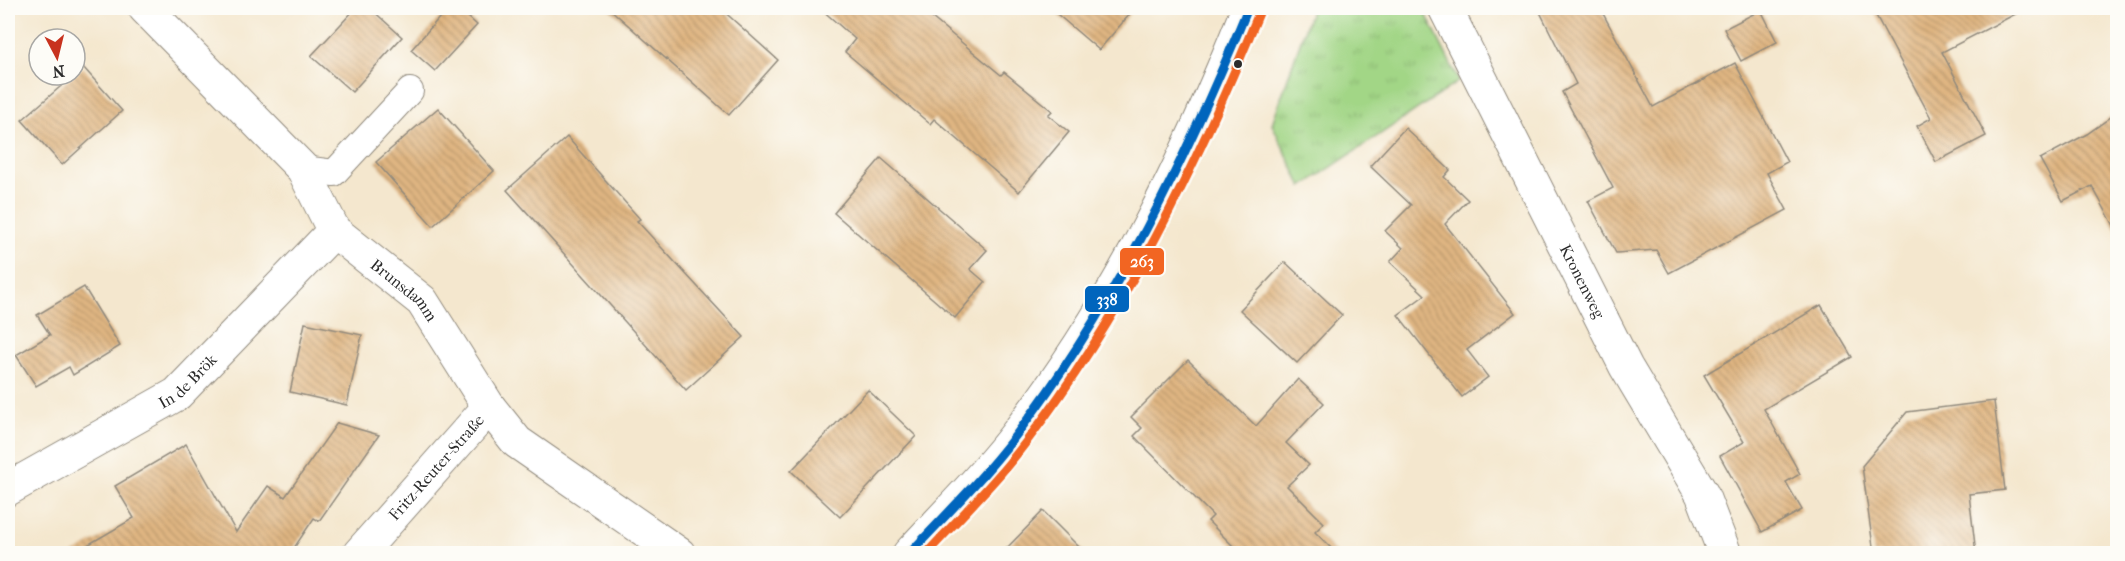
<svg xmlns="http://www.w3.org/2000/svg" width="2125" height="561" viewBox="0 0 2125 561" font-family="'IM FELL French Canon',serif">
	<defs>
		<pattern id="park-tufts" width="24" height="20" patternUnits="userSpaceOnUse" patternTransform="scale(1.5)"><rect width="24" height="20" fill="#a2d686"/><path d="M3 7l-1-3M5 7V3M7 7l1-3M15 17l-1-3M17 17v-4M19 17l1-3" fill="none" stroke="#8cb874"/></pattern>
		<pattern id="building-back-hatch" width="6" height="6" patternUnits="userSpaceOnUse" patternTransform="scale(1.5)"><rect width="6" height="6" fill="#e0b682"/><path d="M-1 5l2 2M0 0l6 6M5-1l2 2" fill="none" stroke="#b6946b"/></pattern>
	</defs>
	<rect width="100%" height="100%" fill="#fdfcf7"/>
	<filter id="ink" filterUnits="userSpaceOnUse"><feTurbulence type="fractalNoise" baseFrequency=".0167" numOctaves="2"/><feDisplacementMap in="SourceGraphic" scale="12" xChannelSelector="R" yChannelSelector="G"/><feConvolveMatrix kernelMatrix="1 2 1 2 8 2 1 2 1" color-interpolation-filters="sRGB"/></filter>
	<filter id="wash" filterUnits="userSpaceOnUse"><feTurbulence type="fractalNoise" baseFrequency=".008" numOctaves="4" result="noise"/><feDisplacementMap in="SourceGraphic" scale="24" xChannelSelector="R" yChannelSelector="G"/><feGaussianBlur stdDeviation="1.35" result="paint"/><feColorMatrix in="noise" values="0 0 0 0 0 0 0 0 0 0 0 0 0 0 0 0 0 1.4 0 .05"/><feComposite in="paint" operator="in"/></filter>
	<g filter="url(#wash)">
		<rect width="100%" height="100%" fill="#f4e7ce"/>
		<path fill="url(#park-tufts)" stroke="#668058" stroke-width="1.5" d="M1312 8H1423L1459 81 1302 187 1272 124Z"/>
		<g id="blocks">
			<g fill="url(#building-back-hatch)">
				<path d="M356 8H370L402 37 352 92 311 56Z"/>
				<path d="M448 8H458L477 25 435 71 411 50Z"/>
				<path d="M609 8H720L778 60 729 115Z"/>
				<path d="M820 8H920L1001 75 1004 72 1052 111 1048 115 1069 132 1019 192 934 119 930 124 845 52 855 39Z"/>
				<path d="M1050 8H1135L1099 50Z"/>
				<path d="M1538 8H1600L1653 107 1735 63 1787 162 1767 173 1787 210 1669 273 1656 250 1616 253 1588 201 1613 188 1562 92 1576 84Z"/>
				<path d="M1872 8H2027L1942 52 1986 136 1936 162 1917 126 1931 118Z"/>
				<path d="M1761 10 1777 42 1741 61 1724 29Z"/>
				<path d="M83 67 122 111 62 165 22 120Z"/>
				<path d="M438 108 494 171 433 226 376 162Z"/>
				<path d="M2118 112V233L2092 186 2063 201 2040 159 2087 134Z"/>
				<path d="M1405 128 1450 170 1444 177 1468 200 1445 224 1515 313 1467 350 1488 377 1462 397 1398 315 1425 295 1390 262 1403 248 1385 231 1411 205 1370 166Z"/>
				<path d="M567 137 640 219 637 221 744 337 686 390 507 190Z"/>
				<path d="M881 158 987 250 970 269 985 282 955 318 834 213Z"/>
				<path d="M1285 262 1342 315 1297 363 1240 310Z"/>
				<path d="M84 287 120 346 73 375 69 367 36 386 16 355 50 335 37 315Z"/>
				<path d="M1821 305 1852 357 1764 409 1800 474 1786 482 1802 510 1762 532 1720 456 1744 442 1704 375Z"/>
				<path d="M305 323 362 335 347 405 290 392Z"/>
				<path d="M1188 360 1256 426 1298 379 1324 403 1286 443 1309 465 1287 486 1324 523 1315 532 1337 554H1241L1208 521 1213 516 1134 436 1142 428 1131 417Z"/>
				<path d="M868 390 916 436 840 517 791 471Z"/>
				<path d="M1994 401 2005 490 1969 494 1976 554H1874L1862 466 1907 412Z"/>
				<path d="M337 423 379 435 319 521 314 518 290 554H72L134 518 115 486 186 444 236 532 268 486 285 497Z"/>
				<path d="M1043 511 1086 554H1001Z"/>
			</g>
		</g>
	</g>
	<g filter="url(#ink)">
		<use href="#blocks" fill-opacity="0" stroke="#90897c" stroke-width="1.5"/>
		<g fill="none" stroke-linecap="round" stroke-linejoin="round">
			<defs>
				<path id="service" d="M303 169 334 173 410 91"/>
				<g id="minor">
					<path id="s1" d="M145 8 303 169 334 231 422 301 489 407 517 442 679 554"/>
					<path id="s2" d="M1445 8 1626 367 1702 494 1725 554"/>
					<path id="s3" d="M8 489 177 394 334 231"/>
					<path id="s4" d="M359 554 489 407"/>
				</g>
				<path id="secondary" d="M909 554C945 515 984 477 1016 435 1118 303 1187 161 1248 8"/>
			</defs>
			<use href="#service" stroke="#90897c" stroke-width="28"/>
			<use href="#minor" stroke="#90897c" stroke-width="35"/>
			<use href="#secondary" stroke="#90897c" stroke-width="35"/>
			<use href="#service" stroke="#fff" stroke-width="26"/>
			<use href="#minor" stroke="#fff" stroke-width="33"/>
			<use href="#secondary" stroke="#fff" stroke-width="33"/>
			<defs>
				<path id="bus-1" d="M909 554C946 515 984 477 1016 435 1115 305 1186 159 1248 8"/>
				<path id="bus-2" d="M926 554C960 517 996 482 1026 442 1126 311 1197 165 1259 13"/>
			</defs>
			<use href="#bus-1" stroke="#fdfcf7" stroke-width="14"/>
			<use href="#bus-2" stroke="#fdfcf7" stroke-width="14"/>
			<use href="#bus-1" stroke="#0065bd" stroke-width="9"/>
			<use href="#bus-2" stroke="#f26522" stroke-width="9"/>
		</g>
	</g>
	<circle fill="#2b2b2b" stroke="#fdfcf7" stroke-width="2" cx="1238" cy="64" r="5"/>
	<g text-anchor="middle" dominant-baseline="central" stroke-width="4.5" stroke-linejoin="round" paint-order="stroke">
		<g font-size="16" fill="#2b2b2b" stroke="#fdfcf7">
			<text stroke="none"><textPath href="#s2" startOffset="306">Kronenweg</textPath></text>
			<text stroke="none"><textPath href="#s1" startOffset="387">Brunsdamm</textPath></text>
			<text stroke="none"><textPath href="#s3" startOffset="210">In de Brök</textPath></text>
			<text stroke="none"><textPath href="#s4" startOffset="116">Fritz-Reuter-Straße</textPath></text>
		</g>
	</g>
	<g stroke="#fdfcf7" stroke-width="2">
		<rect x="1119" y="247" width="46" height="29" rx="6" fill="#f26522"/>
		<rect x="1084" y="285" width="46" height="28" rx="6" fill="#0065bd"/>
	</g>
	<g font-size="16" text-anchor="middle" font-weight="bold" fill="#fff">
		<text x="1142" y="267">263</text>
		<text x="1107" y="305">338</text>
	</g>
	<rect width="2125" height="561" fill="none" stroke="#fdfcf7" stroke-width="30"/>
	<g transform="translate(57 57) rotate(173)"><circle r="28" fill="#fdfcf7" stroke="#a9a8a5" stroke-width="1.5"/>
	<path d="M0-4.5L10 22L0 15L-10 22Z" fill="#c8321e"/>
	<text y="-9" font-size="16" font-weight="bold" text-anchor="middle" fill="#2b2b2b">N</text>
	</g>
</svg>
